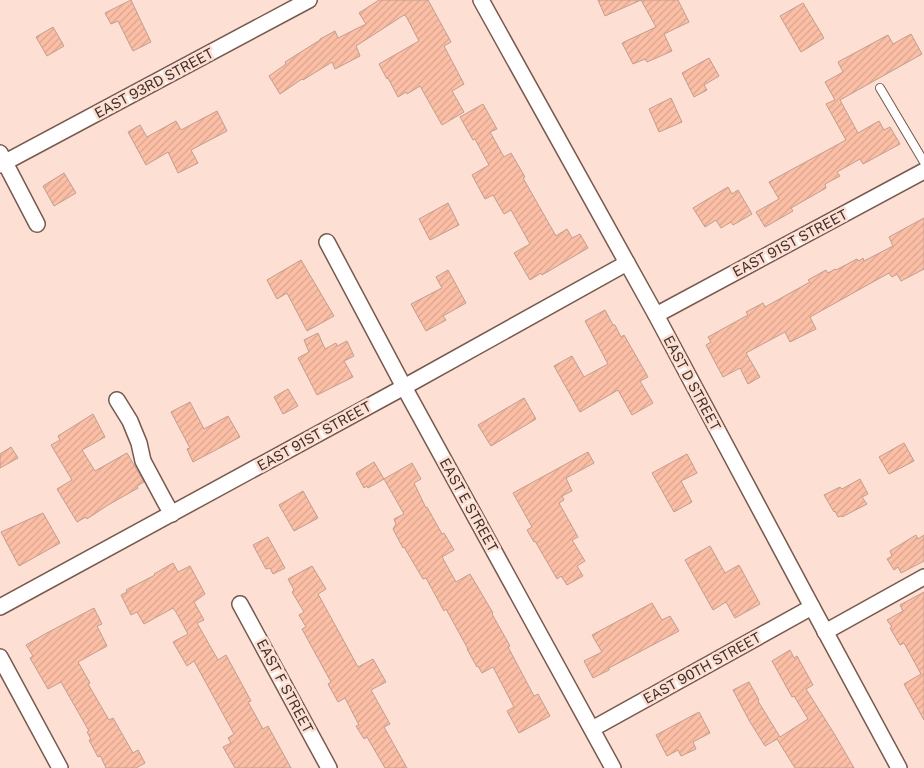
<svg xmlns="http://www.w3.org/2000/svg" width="924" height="768" viewBox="0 0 924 768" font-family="'Public Sans',sans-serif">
	<defs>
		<pattern id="building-hatch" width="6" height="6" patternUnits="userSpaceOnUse" patternTransform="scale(1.25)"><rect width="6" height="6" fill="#fcbfa6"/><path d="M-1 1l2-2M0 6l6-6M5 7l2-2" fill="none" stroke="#d9a48f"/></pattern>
	</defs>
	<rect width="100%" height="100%" fill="#fddfd3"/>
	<g fill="url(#building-hatch)" stroke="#c09e8f">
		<path d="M131 0 151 42 133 51 118 21 111 24 105 13Z"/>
		<path d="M379 0H428L451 42 444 46 464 84 452 91 464 112 442 125 420 86 407 94 406 92 398 97 388 78 387 79 379 64 419 41 406 16 404 15 356 46 360 56 335 69 332 62 303 80 302 79 280 94 269 76 286 64 285 62 320 40V39L335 31 338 38 366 24 359 13Z"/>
		<path d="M598 0H678L689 22 664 34 672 51 647 62 645 59 633 64 622 43 656 27 641 0 605 16Z"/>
		<path d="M803 3 824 38 801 52 780 16Z"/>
		<path d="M53 27 64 46 47 56 36 37Z"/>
		<path d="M911 34 922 54 840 100 858 133 879 121 884 130 890 127 900 144 863 164 860 159 837 172 840 176 825 184 826 188 791 208 793 211 765 227 756 212 779 199 769 182 846 140 826 104 835 100 825 82 843 72 838 62 888 35 893 44Z"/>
		<path d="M709 58 719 76 704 85 707 90 694 97 682 73Z"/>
		<path d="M671 98 682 122 659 132 649 109Z"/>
		<path d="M483 104 497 129 490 132 504 157 511 153 525 177 523 178 556 236 567 229 572 238 580 234 588 248 542 275 541 273 530 280 514 253 530 244 511 210 504 214 493 195 485 199 472 175 489 165 475 139 473 140 460 117Z"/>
		<path d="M217 111 227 131 191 150 198 163 178 173 168 152 146 165 128 132 140 125 147 137 176 121 181 130Z"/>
		<path d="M64 173 76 193 54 206 43 186Z"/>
		<path d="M728 187 732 194 738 190 752 214 733 225 731 222 721 228 716 220 705 227 693 208Z"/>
		<path d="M448 203 459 225 430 240 419 219Z"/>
		<path d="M924 218V269L901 281 897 274 892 277 889 273 810 317 816 329 790 342 785 332 746 353 760 377 748 384 740 368 723 377 706 345 711 342 708 337 748 315 746 312 763 303 765 307 810 282 808 280 826 270 828 273 835 269 836 270 857 259 859 261 863 258 864 261 893 246 889 237Z"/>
		<path d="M301 260 334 316 307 331 287 293 277 299 267 280Z"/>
		<path d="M448 270 466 303 443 316 446 320 426 331 411 304 442 288 436 277Z"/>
		<path d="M605 310 613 325H615L621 337 624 335 648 377 640 381 653 403 632 415 618 390 580 412 554 366 572 356 584 377 608 364 585 321Z"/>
		<path d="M318 333 325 349 336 343 337 346 347 341 354 356 344 361 353 377 317 395 298 358 309 352 304 340Z"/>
		<path d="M288 389 298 406 283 414 274 397Z"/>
		<path d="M524 398 536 419 491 446 478 425Z"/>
		<path d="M190 402 204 429 228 416 240 437 193 462 187 449 190 448 171 412Z"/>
		<path d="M93 414 105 437 82 450 95 471 127 453 144 482 137 486 138 488 108 505 87 519 86 517 77 522 57 489 72 480 51 445 60 440 58 436Z"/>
		<path d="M904 443 914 461 889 474 879 457Z"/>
		<path d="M11 447 18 458 0 468V454Z"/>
		<path d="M588 452 594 463 566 478 572 491 562 496 564 500 559 503 578 537 572 540 585 561 577 566 583 576 567 585 561 576 557 579 535 541 534 542 527 530 532 527 513 493Z"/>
		<path d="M687 454 697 473 681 481 692 502 674 512 652 473Z"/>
		<path d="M374 462 384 479 368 488 367 486 364 488 356 473Z"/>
		<path d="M412 463 421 479 414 483 426 508 427 507 442 534 444 533 454 550 442 557 456 582 470 574 493 613 492 614 510 646 508 647 534 696 538 694 550 716 519 733 507 711 514 707 493 667 482 673 478 666 477 667 467 649H468L446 609 444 611 426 578 423 579 404 547 403 548 393 529 396 524 394 519 404 514 384 479Z"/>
		<path d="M860 479 868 494 862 497 867 504 842 517 841 516 838 517 835 511 834 512 824 495 840 487 842 489Z"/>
		<path d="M303 491 318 518 294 531 279 505Z"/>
		<path d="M43 513 60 543 19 566 1 532Z"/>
		<path d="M916 535 918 539 924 535V561L901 573 898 567 894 570 887 559 892 556 890 551Z"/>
		<path d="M268 537 285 568 273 574 270 568 266 569 253 545Z"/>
		<path d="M710 546 725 573 739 565 760 604 735 618 726 602 713 610 685 560Z"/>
		<path d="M173 563 178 572 190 566 205 594 194 602 204 620 197 623 218 660 226 655 251 701 248 702 263 729 268 726 291 768H235L223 747 231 743 228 738 234 734 194 661 187 666 173 642 188 634 176 612 173 608 144 624 137 612 131 615 121 595 127 592 126 590 155 575 154 574Z"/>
		<path d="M312 566 326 589 318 594 358 667 373 659 386 682 371 690 390 724 384 727 407 768H385L367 737 364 739 356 726 359 725 345 698 338 702 328 684 331 682 302 629 306 627 299 615 304 612 292 592 294 590 288 579Z"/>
		<path d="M924 592V720L904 684 921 674 904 643 900 645 890 628 892 627 887 620 903 611 900 605Z"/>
		<path d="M652 603 662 620 670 616 679 631 609 668V670L593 678 584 661 602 652 592 635Z"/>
		<path d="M94 608 102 624 97 626 107 646 78 662 90 683 88 684 109 720 113 718 133 753 138 750 145 763 136 768H106L101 757 100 756 98 757 89 740 91 739 87 732 89 731 61 682 48 689 30 658 33 656 26 645 45 634Z"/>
		<path d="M790 650 794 658 797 656 813 685 806 689 835 735 854 768H795L777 739 765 746 750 722 733 690 749 682 759 700 758 701 780 737 808 719 794 696 792 697 772 661Z"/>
		<path d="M699 712 710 733 693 742 696 749 681 756 678 750 667 756 656 735Z"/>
	</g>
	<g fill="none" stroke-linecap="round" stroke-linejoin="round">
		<defs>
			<path id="lane" d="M880 88 924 162"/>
			<g id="street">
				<path d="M481 0 656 315 812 607 899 768"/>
				<path d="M0 153 37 224"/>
				<path d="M0 165 309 0"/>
				<path d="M327 242 404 387 613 768"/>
				<path d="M656 315 924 171"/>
				<path d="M117 400 130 421 139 443 143 461 165 502 172 514"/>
				<path d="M240 604 329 768"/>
				<path d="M0 607 404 387 627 263"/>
				<path d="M825 632 924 577"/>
				<path d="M0 657 60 768"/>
				<path d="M592 729 812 607"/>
			</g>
		</defs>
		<use href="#lane" stroke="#79594d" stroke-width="10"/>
		<use href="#street" stroke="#79594d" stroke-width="18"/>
		<use href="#lane" stroke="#fff" stroke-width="8"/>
		<use href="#street" stroke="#fff" stroke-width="15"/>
	</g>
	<g text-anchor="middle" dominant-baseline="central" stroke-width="5" stroke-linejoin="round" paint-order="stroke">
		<g font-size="14" fill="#3e302a" stroke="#fddfd3">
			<text transform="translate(154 83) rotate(-28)">EAST 93RD STREET</text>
			<text transform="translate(790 243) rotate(-28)">EAST 91ST STREET</text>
			<text transform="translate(692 383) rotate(62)">EAST D STREET</text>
			<text transform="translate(314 436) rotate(-29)">EAST 91ST STREET</text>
			<text transform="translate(469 505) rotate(61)">EAST E STREET</text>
			<text transform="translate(702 668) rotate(-29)">EAST 90TH STREET</text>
			<text transform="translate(285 686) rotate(62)">EAST F STREET</text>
		</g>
	</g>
</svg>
